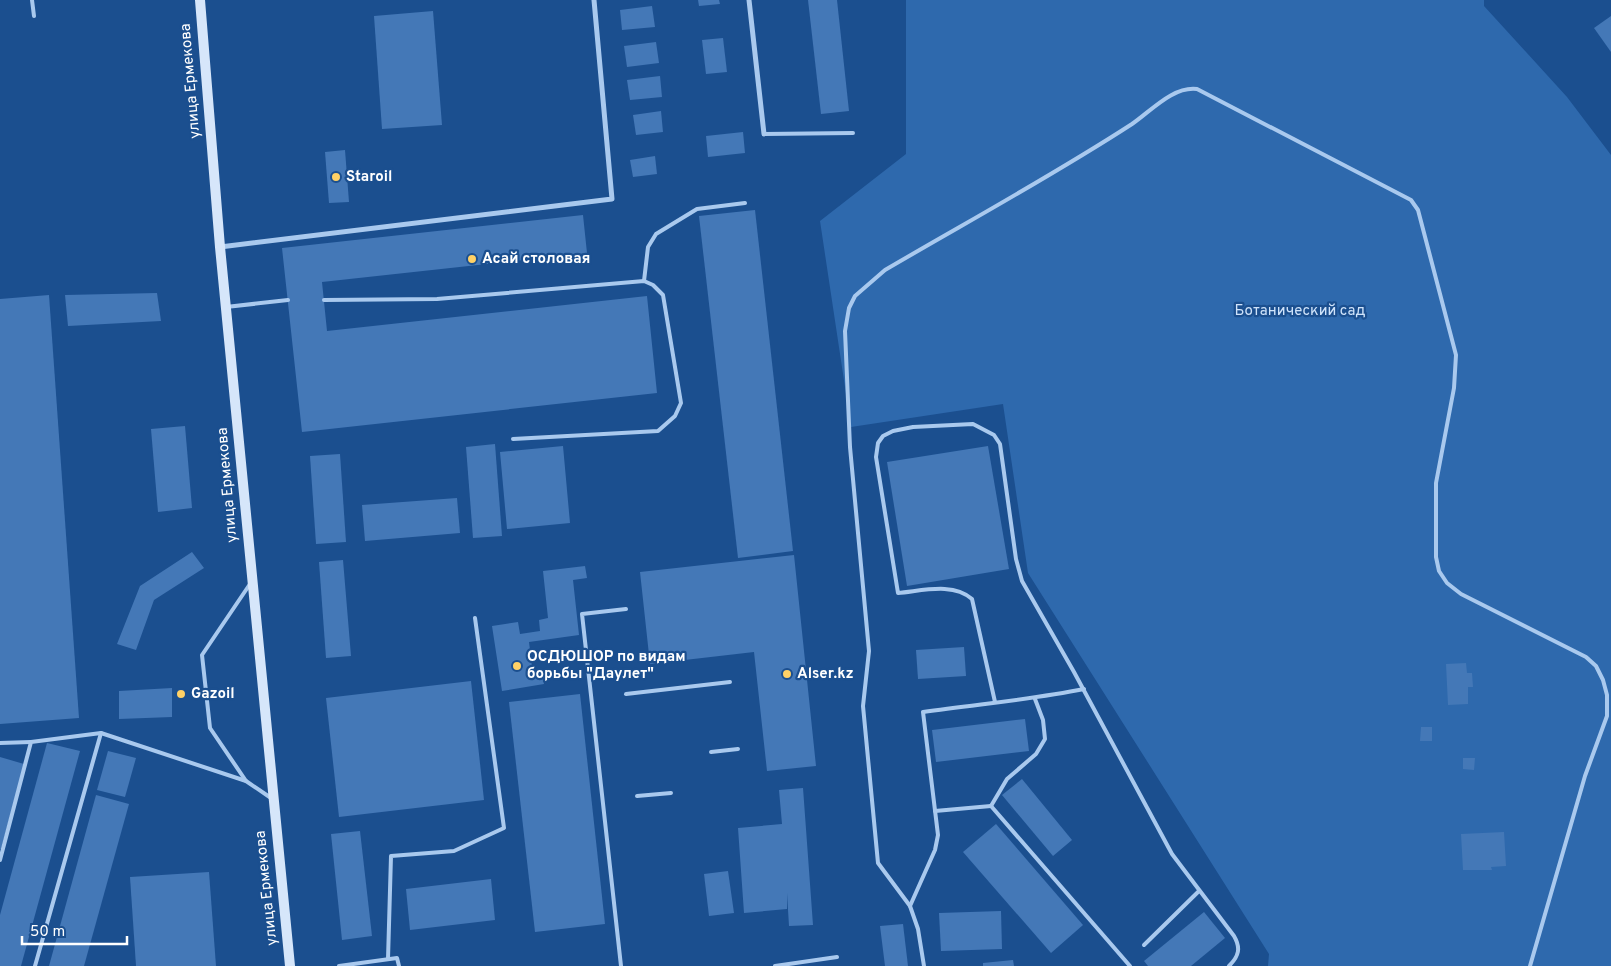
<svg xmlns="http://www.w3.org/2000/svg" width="1611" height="966" viewBox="0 0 1611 966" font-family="Overpass,sans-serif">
	<rect width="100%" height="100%" fill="#1b4f8f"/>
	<path fill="#2e69ad" d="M906 0H1484V6L1567 97 1611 155V966H1268L1269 954 1028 573 1003 404 851 427 820 221 906 154Z"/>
	<g fill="#4478b7">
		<path d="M698 0H719L720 4 699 6Z"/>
		<path d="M808 0H837L849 111 821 114Z"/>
		<path d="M652 6 655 27 622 30 620 10Z"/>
		<path d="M433 11 442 125 382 129 374 16Z"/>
		<path d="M1611 16V52L1594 28Z"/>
		<path d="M723 38 727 72 706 74 702 40Z"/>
		<path d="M656 42 659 63 627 67 624 46Z"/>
		<path d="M660 76 662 97 630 100 627 80Z"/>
		<path d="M661 111 663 132 636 135 633 115Z"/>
		<path d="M743 132 745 153 708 157 706 136Z"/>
		<path d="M345 150 349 202 329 203 325 152Z"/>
		<path d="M655 156 657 174 633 177 630 160Z"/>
		<path d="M755 210 793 551 738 558 699 216Z"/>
		<path d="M583 215 587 253 322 282 327 331 647 296 657 393 302 432 282 248Z"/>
		<path d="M157 293 161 321 68 326 65 295Z"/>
		<path d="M49 295 79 718 0 724V299Z"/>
		<path d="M185 426 192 508 158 512 151 429Z"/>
		<path d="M495 444 502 536 473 538 466 447Z"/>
		<path d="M563 446 570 523 507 529 500 452Z"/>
		<path d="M988 446 1009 569 907 586 887 462Z"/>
		<path d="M340 454 346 542 316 544 310 456Z"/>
		<path d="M457 498 460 533 365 541 362 505Z"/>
		<path d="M192 552 204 568 154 600 136 650 117 644 140 586Z"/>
		<path d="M794 555 816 766 767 771 754 652 650 664 640 572Z"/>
		<path d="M343 560 351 656 326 658 319 562Z"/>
		<path d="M585 566 587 578 573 580 579 635 529 642 533 675 542 673 544 684 502 691 492 626 518 622 520 634 540 631 539 620 548 618 543 571Z"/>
		<path d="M964 647 966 676 918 679 916 650Z"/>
		<path d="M1466 663 1467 673H1472L1473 687H1468V704L1448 705 1446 664Z"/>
		<path d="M471 681 484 800 339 817 326 698Z"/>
		<path d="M172 688V717L119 719V691Z"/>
		<path d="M580 694 605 924 535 932 509 702Z"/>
		<path d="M1025 719 1029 751 936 762 932 730Z"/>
		<path d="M1421 727H1432V741H1420Z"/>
		<path d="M47 743 80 751 21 966H0V915Z"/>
		<path d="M108 751 136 758 125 797 97 790Z"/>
		<path d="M0 757 24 764 1 849H0Z"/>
		<path d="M1463 758H1475L1474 770 1463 769Z"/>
		<path d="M1022 779 1072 840 1053 856 1002 795Z"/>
		<path d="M803 788 813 925 789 926 787 893V909L744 913 738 828 782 824 779 790Z"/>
		<path d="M96 795 129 804 84 966H49Z"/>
		<path d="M996 824 1083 925 1051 953 963 852Z"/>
		<path d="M360 831 372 936 342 940 331 834Z"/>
		<path d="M1504 832 1506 866 1491 867 1492 870H1463L1461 834Z"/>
		<path d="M728 871 734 913 709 916 704 874Z"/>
		<path d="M209 872 216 966H136L130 877Z"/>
		<path d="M491 879 495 920 410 930 406 889Z"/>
		<path d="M1001 911 1002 949 941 951 939 913Z"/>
		<path d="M1204 912 1225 938 1191 966H1148L1144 961Z"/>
		<path d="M903 924 908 966H885L880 926Z"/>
		<path d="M1013 960 1014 966H983V963Z"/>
	</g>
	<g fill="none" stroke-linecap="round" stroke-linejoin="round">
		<g stroke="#a9c9ee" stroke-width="4">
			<path d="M32 0 34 16"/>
			<path d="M764 134 853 133"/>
			<path d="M644 281 648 247 656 234 697 209 745 203"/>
			<path d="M324 300 437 299 644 281 653 285 663 295 681 403 675 416 658 431 513 439"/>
			<path d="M226 307 288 300"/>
			<path d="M250 584 202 655 210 728 246 781 271 798"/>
			<path d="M626 694 730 682"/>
			<path d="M995 702 972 599C953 582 922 591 898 593L876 457 878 443 883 436 893 431 913 427 973 424 994 435 1000 444 1016 559 1022 581 1074 672 1172 854 1234 936C1241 948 1239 956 1229 966"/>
			<path d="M0 743 31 742"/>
			<path d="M711 752 738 749"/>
			<path d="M637 796 671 793"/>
			<path d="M991 806 1130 966"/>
			<path d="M991 806 1007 779 1036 754 1045 739 1043 720 1035 699"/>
			<path d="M935 811 991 806"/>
			<path d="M0 860 31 742 101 733 246 781"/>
			<path d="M910 906 935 850 938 835 923 712C977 704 1030 700 1084 689"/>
			<path d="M1144 945 1199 891"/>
			<path d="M388 959 391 856 454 851 504 828 475 618"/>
			<path d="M35 966 101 733"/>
			<path d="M339 966 397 958 399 966"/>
			<path d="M621 966 582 614 626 609"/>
			<path d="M775 966 837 957"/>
			<path d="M924 966 918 929 910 906 878 863 863 706 869 651 850 447 845 331 849 308 855 296 885 270C967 222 1052 176 1132 124 1151 111 1173 86 1197 89L1411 200 1418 210 1456 355 1454 388 1436 483V557L1439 571 1447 583 1461 594 1586 657 1596 666 1603 680 1607 695V716L1585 776 1530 966"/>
		</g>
		<g stroke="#a9c9ee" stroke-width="5">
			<path d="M749 0 764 134"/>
			<path d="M220 247 612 199 594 0"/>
		</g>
		<path stroke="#d6e6fa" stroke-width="10" d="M200 0 220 247 290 966"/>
	</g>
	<g fill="#ffd166" stroke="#1b4f8f" stroke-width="2">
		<circle cx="336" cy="177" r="5"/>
		<circle cx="472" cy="259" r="5"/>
		<circle cx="517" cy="666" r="5"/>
		<circle cx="787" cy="674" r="5"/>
		<circle cx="181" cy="694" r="5"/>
	</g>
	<g text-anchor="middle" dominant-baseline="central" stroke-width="4.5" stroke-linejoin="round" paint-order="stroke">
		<g font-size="15" fill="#fff" stroke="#1b4f8f">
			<text transform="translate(191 81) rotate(-95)">улица Ермекова</text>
			<text transform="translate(228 485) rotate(-95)">улица Ермекова</text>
			<text transform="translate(267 888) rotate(-96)">улица Ермекова</text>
		</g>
		<g font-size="15" font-weight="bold" fill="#fff" stroke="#1b4f8f" text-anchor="start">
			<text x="346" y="177">Staroil</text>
			<text x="482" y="259">Асай столовая</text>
			<text x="527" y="657">ОСДЮШОР по видам<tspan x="527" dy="17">борьбы "Даулет"</tspan></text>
			<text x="797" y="674">Alser.kz</text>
			<text x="191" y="694">Gazoil</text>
		</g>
		<g font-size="15" fill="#cfe3fa" stroke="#1b4f8f">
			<text x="1300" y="311">Ботанический сад</text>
		</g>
	</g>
	<path d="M22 936v8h105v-8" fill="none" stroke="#ffffff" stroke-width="2.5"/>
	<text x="30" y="936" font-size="15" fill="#ffffff" stroke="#1b4f8f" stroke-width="4" paint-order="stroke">50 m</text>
</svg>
